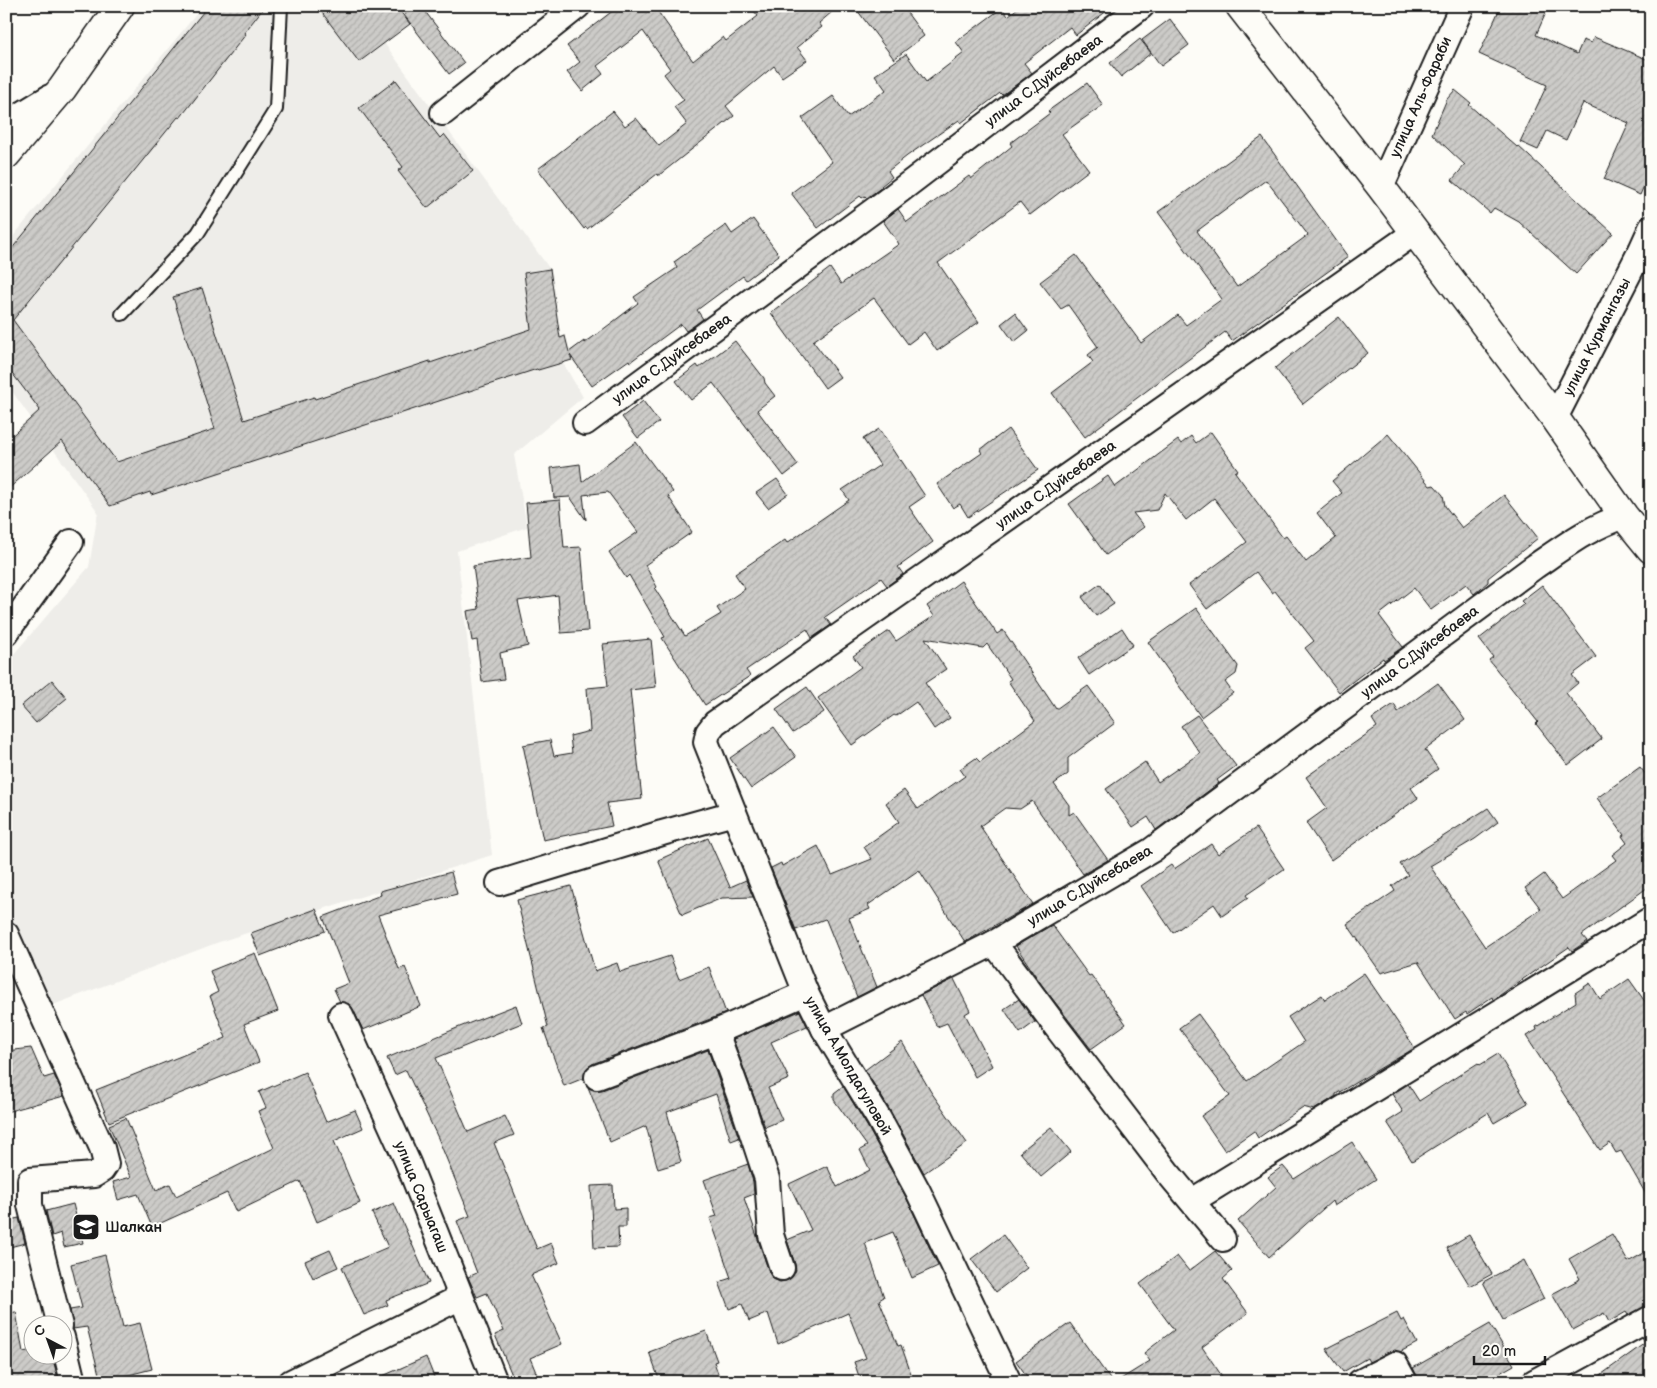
<svg xmlns="http://www.w3.org/2000/svg" width="1657" height="1388" viewBox="0 0 1657 1388" font-family="'Balsamiq Sans',sans-serif">
	<defs>
		<pattern id="building-hatch" width="6" height="6" patternUnits="userSpaceOnUse" patternTransform="scale(1.25)"><rect width="6" height="6" fill="#cccbc8"/><path d="M-1 1l2-2M0 6l6-6M5 7l2-2" fill="none" stroke="#afaeab"/></pattern>
	</defs>
	<rect width="100%" height="100%" fill="#fdfcf7"/>
	<filter id="ink" filterUnits="userSpaceOnUse"><feTurbulence type="fractalNoise" baseFrequency=".02" numOctaves="2"/><feDisplacementMap in="SourceGraphic" scale="10" xChannelSelector="R" yChannelSelector="G"/><feConvolveMatrix kernelMatrix="1 2 1 2 8 2 1 2 1" color-interpolation-filters="sRGB"/></filter>
	<g filter="url(#ink)">
		<path fill="#eeede9" d="M203 6H357L552 272 563 363 583 397 514 455 527 527 457 551 492 855 219 942 53 1005 6 911V663L89 567 98 512 6 383V245Z"/>
		<g fill="url(#building-hatch)" stroke="#1c1c1c" fill-rule="evenodd">
			<path d="M208 6H265L244 33 246 34 180 118 178 117 13 320 117 462 215 429 173 297 202 288 244 420 314 397 315 399 430 361V363L531 329 524 273 550 269 560 338 565 336 569 352 584 341 585 343 638 303 634 297 677 268 674 262 726 225 732 234 753 219 779 255 746 280 743 276 697 310 703 319 695 325 686 331 681 324 630 362 629 360 592 386 570 355 572 360 538 370 537 369 151 495 150 492 110 506 62 441 6 491V441L40 410 6 365V256Z"/>
			<path d="M317 6H396L410 24 359 62Z"/>
			<path d="M415 6H421L464 63 449 74 404 15Z"/>
			<path d="M619 6H654L693 61 723 37 726 41 758 16 750 6H839L819 23 822 27 797 47 807 60 782 77 774 66 726 106 734 116 658 176 657 174 587 229 586 227 584 229 538 169 613 111 625 126 636 118 659 146 687 124 674 107 684 100 664 74 670 69 643 31 597 66 603 74 582 91 567 72 580 62 567 46Z"/>
			<path d="M854 6H902L924 36 894 59Z"/>
			<path d="M1020 6H1113L1076 35 1070 27 1024 63 1032 73 1002 95 1000 93 961 123 959 120 907 156 888 171 892 177 881 186 882 187 867 198 865 196 862 198 860 196 818 228 791 193 832 162 802 118 833 96 848 117 886 90 875 75 906 54 926 82 964 53 956 42 1002 8 1008 16Z"/>
			<path d="M1501 6H1549L1536 35 1577 54 1583 40 1591 43 1594 37 1651 61V170L1640 195 1604 179 1629 123 1583 103 1566 140 1547 131 1538 150 1520 142 1547 85 1479 54Z"/>
			<path d="M1170 19 1189 45 1161 66 1142 40Z"/>
			<path d="M1140 39 1151 53 1121 77 1110 63Z"/>
			<path d="M396 80 440 138 444 134 473 171 427 208 398 171 403 167 359 108Z"/>
			<path d="M1087 83 1103 105 1062 134 1089 170 1030 215 1020 202 938 263 979 322 937 351 924 332 908 344 874 298 813 341 840 377 825 388 771 313 830 268 841 284 899 244 883 221 898 209 907 222 969 176 971 179 1012 146 1010 143 1050 113 1048 111Z"/>
			<path d="M1455 90 1471 103 1469 105 1517 147 1518 146 1613 233 1576 274 1519 222 1494 208 1490 213 1452 180 1465 165 1432 134 1447 99Z"/>
			<path d="M1262 137 1348 257 1232 341 1225 332 1085 437 1052 393 1093 362 1088 355 1098 347 1068 305 1061 309 1040 282 1076 255 1141 343 1178 315 1186 325 1222 299 1158 212ZM1266 180 1308 235 1237 287 1197 231Z"/>
			<path d="M1015 313 1028 331 1014 342 1001 324Z"/>
			<path d="M1339 317 1368 353 1303 404 1275 368Z"/>
			<path d="M735 341 764 378 765 383 775 396 757 410 798 465 784 476 713 383 691 400 676 381 697 365 699 368Z"/>
			<path d="M643 401 659 422 638 438 622 417Z"/>
			<path d="M879 429 900 461 901 460 925 496 909 507 933 542 898 567 903 574 887 586 881 578 825 617 831 625 812 638 807 629 746 670 750 676 705 705 662 638 665 637 629 575 626 578 609 552 638 532 608 492 583 495 586 520 570 497 554 498 551 468 580 464 582 482 636 442 673 492 668 496 692 532 645 565 657 587 655 589 685 636 721 614 717 608 745 589 735 574 785 540 787 543 849 500 842 490 880 465 863 439Z"/>
			<path d="M1008 429 1038 470 968 517 960 504 953 508 937 484 982 453 980 450Z"/>
			<path d="M1211 432 1238 470 1235 472 1283 538 1286 536 1306 562 1336 538 1317 513 1342 493 1332 481 1388 434 1430 486 1434 485 1443 495 1445 506 1462 528 1504 495 1538 538 1488 578V582L1474 594 1466 584 1431 610 1414 588 1379 615 1403 647 1384 660 1383 658 1339 692 1305 648 1314 641 1275 591 1272 593 1256 572 1207 609 1189 585 1247 542 1214 498 1186 520 1165 493 1157 510 1133 513 1144 527 1106 555 1069 504 1108 476 1115 487 1178 440 1181 444 1191 436 1196 443Z"/>
			<path d="M777 479 788 494 768 508 756 493Z"/>
			<path d="M560 500 564 548 581 547 588 631 561 633 558 595 518 601 528 646 500 653 504 679 482 682 477 640 472 641 467 611 479 609 473 566 531 557 526 503Z"/>
			<path d="M961 581 997 634 1003 630 1056 709 1088 686 1115 723 1068 758V774L1054 784 1069 805V815L1074 812 1108 860 1083 874 1032 801 1020 809 1005 808 980 826 1033 904 965 942 919 870 868 905 870 909 849 918 877 987 857 997 826 920 825 919 796 930 771 868 781 863 782 866 818 846 832 875 872 859 864 847 899 822 886 803 904 790 918 809 965 776 960 769 976 758 980 762 1035 721 1008 681 1011 679 987 644 983 648 925 638 946 669 925 683 950 718 934 729 916 702 896 716 894 715 852 745 818 698 861 667 853 656 889 631 896 641 934 616 927 606Z"/>
			<path d="M1100 584 1114 604 1096 616 1082 597Z"/>
			<path d="M1542 585 1596 657 1572 675 1578 683 1566 693 1602 739 1568 765 1536 724 1538 722 1489 660 1493 657 1479 639 1524 604 1521 601Z"/>
			<path d="M1196 608 1238 666 1236 674 1225 682 1233 693 1201 717 1148 642Z"/>
			<path d="M1122 628 1133 645 1089 675 1078 658Z"/>
			<path d="M651 639 656 687 630 690 642 799 607 803 612 826 543 840 523 745 550 740 554 756 572 753 570 736 590 731 587 688 608 686 603 644Z"/>
			<path d="M52 680 67 698 36 723 21 706Z"/>
			<path d="M1438 683 1465 720 1425 750 1438 769 1411 788 1418 798 1331 860 1306 823 1327 808 1306 777 1377 727 1372 719 1394 704 1398 712Z"/>
			<path d="M807 687 824 712 793 733 776 709Z"/>
			<path d="M1197 715 1236 766 1217 780 1219 783 1156 830 1148 817 1133 827 1106 789 1145 762 1158 782 1200 753 1181 726Z"/>
			<path d="M774 727 796 757 751 789 730 758Z"/>
			<path d="M1640 767 1651 781V885L1582 935 1587 941 1572 951 1569 947 1493 1000 1492 997 1467 1014 1466 1012 1455 1019 1418 962 1381 973 1347 924 1395 891 1392 886 1408 875 1400 864 1488 808 1498 822 1475 839 1430 866 1485 947 1541 909 1525 888 1544 874 1562 899 1616 860 1612 855 1627 843 1622 836 1624 835 1597 798Z"/>
			<path d="M1256 828 1284 869 1246 895 1248 898 1222 916 1214 904 1173 933 1141 886 1171 865 1174 869 1211 844 1218 854Z"/>
			<path d="M708 838 730 887 746 880 753 897 722 898 682 915 658 860Z"/>
			<path d="M451 872 457 894 378 915 399 969 405 967 421 1006 363 1030 353 1009 349 1004 340 1002 334 989 349 983 323 917 381 895 380 891Z"/>
			<path d="M571 886 595 971 617 963 620 972 670 956 679 979 709 967 726 1013 592 1064 586 1069 584 1078 564 1086 543 1028 548 1027 517 900Z"/>
			<path d="M316 909 325 931 260 956 251 933Z"/>
			<path d="M1052 925 1089 976 1091 975 1126 1024 1091 1049 1041 984 1016 946Z"/>
			<path d="M255 953 278 1011 244 1024 259 1062 109 1122 96 1090 226 1038 210 996 218 992 210 971Z"/>
			<path d="M1364 973 1415 1048 1336 1094V1096L1314 1110 1303 1107 1258 1138 1254 1131 1225 1151 1201 1116 1230 1096 1179 1028 1198 1014 1247 1081 1304 1042 1288 1017 1322 995 1325 1000Z"/>
			<path d="M954 979 970 1011 965 1014 992 1066 975 1077 947 1023 937 1027 921 995Z"/>
			<path d="M1629 979 1651 1010V1148L1643 1153 1651 1166V1203L1621 1151 1616 1153 1610 1143 1600 1150 1526 1036 1537 1030 1536 1027 1576 1002 1575 993 1590 983 1600 999Z"/>
			<path d="M1019 999 1035 1022 1020 1033 1004 1009Z"/>
			<path d="M516 1005 522 1023 436 1058 468 1132 505 1116 514 1135 494 1143 537 1249 551 1243 559 1263 531 1275 562 1344 530 1358 540 1382H515L495 1335 504 1331 487 1293 477 1297 468 1277 477 1273 457 1221 470 1216 438 1138 406 1070 395 1075 387 1058 457 1028Z"/>
			<path d="M800 1011 807 1026 771 1042 789 1079 768 1088 782 1120 765 1127 733 1039Z"/>
			<path d="M902 1042 931 1092 967 1143 924 1173 891 1112 865 1070Z"/>
			<path d="M31 1048 44 1078 54 1075 64 1096 6 1112V1051Z"/>
			<path d="M708 1050 739 1138 731 1141 716 1094 667 1112 681 1162 658 1169 646 1126 610 1142 588 1087 594 1090H602Z"/>
			<path d="M1498 1054 1528 1103 1494 1123 1488 1113 1412 1161 1387 1122 1403 1112 1392 1094 1408 1084 1419 1101 1478 1063 1480 1065Z"/>
			<path d="M305 1072 326 1122 355 1110 363 1128 334 1141 360 1203 317 1222 300 1181 236 1212 227 1193 152 1227 138 1194 118 1200 113 1182 131 1177 109 1125 126 1118 156 1190 170 1184 176 1196 274 1148 258 1111 266 1108 259 1092Z"/>
			<path d="M843 1086 867 1126 906 1197 938 1266 912 1278 893 1232 865 1243 884 1297 879 1300 898 1346 901 1345 914 1382H861L854 1362 866 1358 848 1313 778 1344 768 1313 749 1321 742 1304 729 1309 719 1282 731 1278 710 1218 717 1216 704 1180 748 1164 753 1182 754 1194 744 1198 769 1272 773 1279 780 1282 786 1281 792 1277 796 1270 795 1264 787 1240 811 1230 789 1184 827 1166 837 1187 870 1170 860 1150 867 1146 834 1100V1093Z"/>
			<path d="M1051 1127 1071 1152 1041 1177 1020 1152Z"/>
			<path d="M1352 1142 1376 1179 1334 1206 1332 1201 1269 1257 1238 1221 1276 1187 1268 1177 1283 1166 1294 1179Z"/>
			<path d="M613 1185 614 1209 626 1208V1227H618L619 1247 594 1248 591 1186Z"/>
			<path d="M394 1203 429 1283 386 1300 388 1305 364 1315 342 1267 388 1247 372 1213Z"/>
			<path d="M73 1204 83 1243 64 1247 61 1233 52 1236 46 1211Z"/>
			<path d="M19 1218 25 1243 6 1248V1221Z"/>
			<path d="M1612 1234 1628 1262 1651 1249V1304L1628 1315 1626 1312 1609 1322 1604 1313 1573 1330 1552 1294 1580 1279 1569 1259Z"/>
			<path d="M1003 1235 1027 1268 996 1292 971 1259Z"/>
			<path d="M1469 1235 1492 1274 1470 1286 1447 1248Z"/>
			<path d="M330 1250 338 1267 313 1278 305 1261Z"/>
			<path d="M1215 1251 1232 1271 1223 1279 1248 1313 1202 1347 1226 1382H1116L1150 1361 1144 1353 1174 1330 1140 1284 1177 1256 1189 1271Z"/>
			<path d="M105 1255 123 1327 140 1323 152 1369 101 1382 87 1327 73 1329 70 1310 82 1308 71 1264Z"/>
			<path d="M1524 1260 1544 1299 1503 1320 1483 1282Z"/>
			<path d="M16 1312 23 1352 32 1350V1356H52L59 1382H6V1313Z"/>
			<path d="M1397 1313 1401 1321 1404 1319 1417 1343 1400 1352 1395 1350 1389 1352 1369 1362 1367 1358 1343 1372 1326 1349Z"/>
			<path d="M1070 1323 1112 1382H1031L1016 1361Z"/>
			<path d="M1490 1324 1514 1365 1484 1382H1420L1413 1368Z"/>
			<path d="M706 1331 717 1361 714 1362 721 1382H660L649 1352Z"/>
			<path d="M1651 1334V1382H1591L1645 1343 1642 1338Z"/>
			<path d="M426 1357 436 1382H369Z"/>
		</g>
		<g fill="none" stroke-linecap="round" stroke-linejoin="round">
			<defs>
				<path id="service" d="M122 314 198 233 276 109 281 6"/>
				<g id="minor">
					<path d="M443 113 578 6"/>
					<path d="M6 124 50 97"/>
					<path d="M1381 187 1462 6"/>
					<path d="M1555 418 1641 250 1651 228"/>
					<path d="M585 423 885 202 1142 6"/>
					<path d="M6 633 71 542"/>
					<path d="M499 883 662 833 734 813"/>
					<path d="M6 934 102 1148 106 1164 102 1170 94 1175 30 1180V1205L60 1326"/>
					<path d="M994 943 1057 1028 1168 1173 1223 1239"/>
					<path d="M341 1015 408 1163 495 1382"/>
					<path d="M824 1029 994 943 1152 850 1534 567C1565 546 1588 528 1624 516"/>
					<path d="M716 1032 743 1106 767 1179 771 1235 782 1268"/>
					<path d="M597 1077 716 1032 806 993"/>
					<path d="M1192 1201 1651 919"/>
					<path d="M62 1337 73 1382"/>
					<path d="M291 1382 461 1297"/>
					<path d="M1009 1382 918 1191 879 1119 824 1029 806 993 706 742 708 732 715 723 1414 233"/>
					<path d="M1360 1382 1395 1364 1405 1382"/>
					<path d="M1534 1382 1651 1318"/>
				</g>
				<g id="tertiary">
					<path d="M1240 6 1381 187 1555 418 1624 516 1651 549"/>
					<path d="M6 155 62 89 120 6"/>
				</g>
			</defs>
			<use href="#service" stroke="#1c1c1c" stroke-width="16"/>
			<use href="#minor" stroke="#1c1c1c" stroke-width="28"/>
			<use href="#tertiary" stroke="#1c1c1c" stroke-width="31"/>
			<use href="#service" stroke="#fdfcf7" stroke-width="12"/>
			<use href="#minor" stroke="#fdfcf7" stroke-width="24"/>
			<use href="#tertiary" stroke="#fdfcf7" stroke-width="28"/>
		</g>
	</g>
	<defs>
		<symbol id="school-square" viewBox="-11 -11 22 22"><rect x="-9" y="-9" width="18" height="18" rx="4" fill="#1c1c1c" stroke="#fdfcf7"/><path d="M0-5L7-2L0 1L-7-2ZM-4 1L0 2.5L4 1V4Q0 6-4 4Z" fill="#fff"/></symbol>
	</defs>
	<g fill-rule="evenodd">
		<use href="#school-square" x="70" y="1211" width="32" height="32"/>
	</g>
	<g text-anchor="middle" dominant-baseline="central" stroke-width="4" stroke-linejoin="round" paint-order="stroke">
		<g font-size="15" fill="#1c1c1c" stroke="#fdfcf7">
			<text transform="translate(1044 81) rotate(-37)">улица С.Дуйсебаева</text>
			<text transform="translate(1421 97) rotate(-66)">улица Аль-Фараби</text>
			<text transform="translate(1597 337) rotate(-63)">улица Курмангазы</text>
			<text transform="translate(672 359) rotate(-36)">улица С.Дуйсебаева</text>
			<text transform="translate(1056 485) rotate(-35)">улица С.Дуйсебаева</text>
			<text transform="translate(1420 652) rotate(-37)">улица С.Дуйсебаева</text>
			<text transform="translate(1090 886) rotate(-31)">улица С.Дуйсебаева</text>
			<text transform="translate(848 1066) rotate(60)">улица А.Молдагуловой</text>
			<text transform="translate(421 1197) rotate(68)">улица Сарыагаш</text>
		</g>
		<g font-size="15" font-weight="bold" fill="#1c1c1c" stroke="#fdfcf7" text-anchor="start">
			<text x="105" y="1227">Шалкан</text>
		</g>
	</g>
	<rect width="1657" height="1388" fill="none" stroke="#fdfcf7" stroke-width="25"/>
	<rect x="12" y="12" width="1632" height="1363" fill="none" stroke="#1c1c1c" stroke-width="2" filter="url(#ink)"/>
	<g transform="translate(48 1340) rotate(319)"><circle r="24" fill="#fdfcf7" stroke="#a3a29f"/>
	<path d="M0-4L9 19L0 12L-9 19Z" fill="#1c1c1c"/>
	<text y="-8" font-size="14" font-weight="bold" text-anchor="middle" fill="#1c1c1c">С</text>
	</g>
	<path d="M1474 1356v8h71v-8" fill="none" stroke="#1c1c1c" stroke-width="2.5"/>
	<text x="1482" y="1356" font-size="15" fill="#1c1c1c" stroke="#fdfcf7" stroke-width="4" paint-order="stroke">20 m</text>
</svg>
